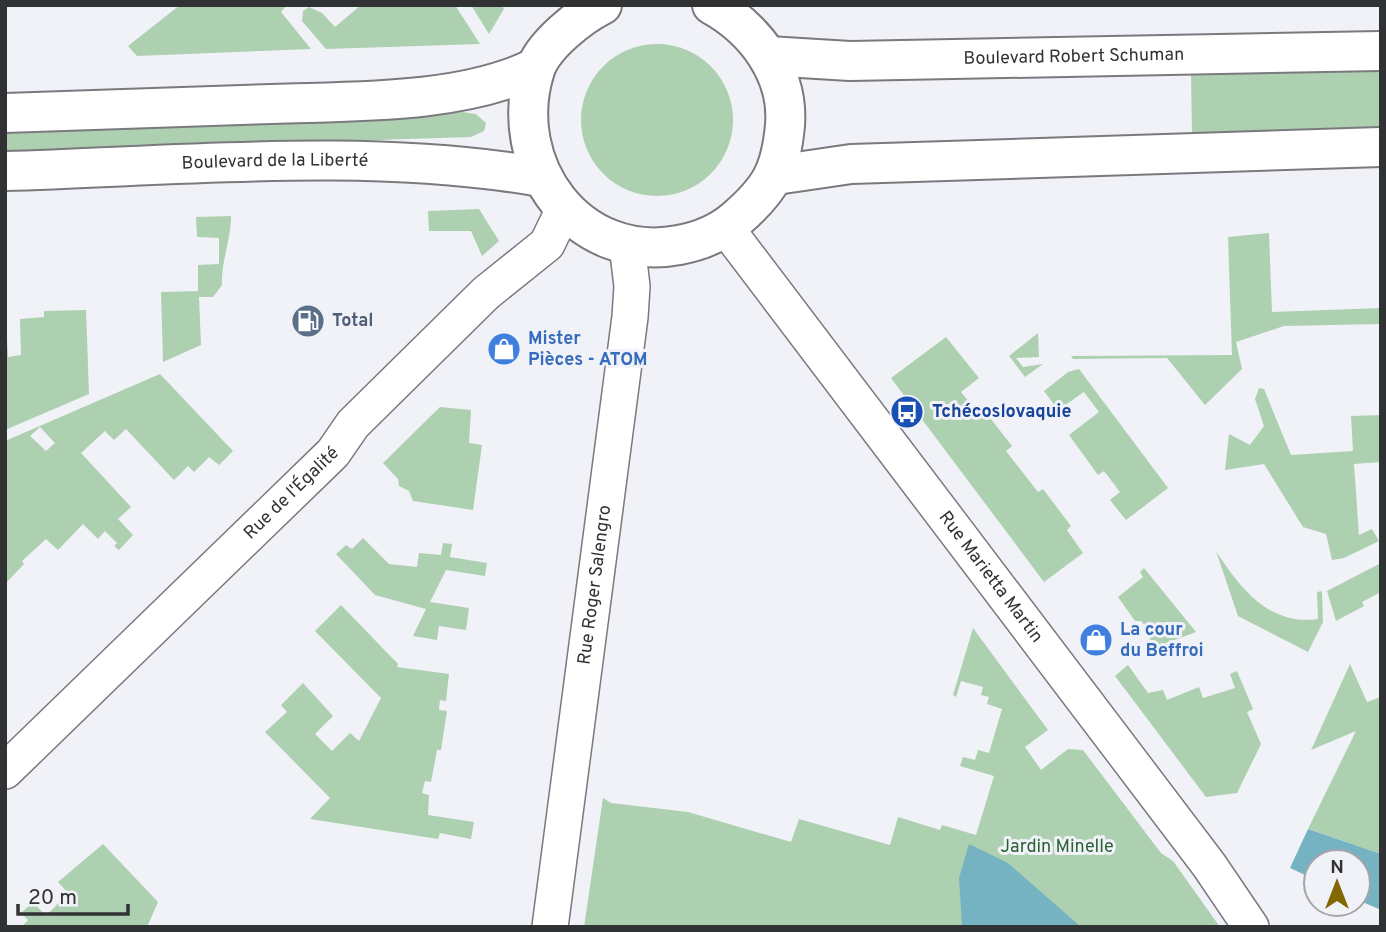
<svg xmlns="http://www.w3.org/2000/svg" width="1386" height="932" viewBox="0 0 1386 932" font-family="Overpass,sans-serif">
	<rect width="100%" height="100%" fill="#f1f2f8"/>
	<g fill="#add0b0" fill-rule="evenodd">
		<path d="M180 5H287L281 12 311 49 137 56 128 46Z"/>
		<path d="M361 5H455L480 44 326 49 302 21 303 11 309 7 322 13 335 27Z"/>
		<path d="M471 5H502L504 9 489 34Z"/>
		<circle cx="657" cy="120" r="76"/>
		<path d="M1381 67V129L1192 135 1191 73Z"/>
		<path d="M463 112 476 114 486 123 484 131 471 137 5 152V128Z"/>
		<path d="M479 209 499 241 482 256 471 231H429L428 211Z"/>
		<path d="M231 216C231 240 221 261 222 285L213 297H199L201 345 163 362 161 292 198 291V265L219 264V238L197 237 196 217Z"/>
		<path d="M1269 233 1272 312 1381 308V324L1284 326 1236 342 1242 369 1205 405 1167 358 1073 359 1071 356 1232 355 1228 237Z"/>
		<path d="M5 301 8 357 21 355 20 319 44 317V311L86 310 89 394 5 430Z"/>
		<path d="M1038 333 1039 357 1016 358 1023 367 1043 364 1025 377 1009 356Z"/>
		<path d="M946 337 979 378 961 392 978 413 983 409 1012 446 1006 451 1038 492 1043 489 1071 526 1067 530 1083 553 1044 582 891 378Z"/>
		<path d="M1079 369 1168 488 1126 520 1110 500 1120 492 1104 471 1098 475 1069 435 1099 412 1084 392 1058 410 1044 391 1068 372Z"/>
		<path d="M160 374 233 451 219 465 209 457 194 472 188 466 174 480 126 429 114 440 105 431 81 453 131 507 118 519 133 535 119 550 114 546 117 543 105 531 98 539 83 524 58 550 46 539 22 561 24 564 5 584V441ZM40 427 55 443 46 451 30 436Z"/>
		<path d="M1259 388 1264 389 1291 455 1353 451 1351 416 1381 415V462L1354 464 1359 535 1372 529 1379 541 1344 558 1332 560 1326 534 1303 527 1264 464 1225 470 1229 434 1250 445 1264 426 1255 399Z"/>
		<path d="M440 407 471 410 469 443 482 445 473 510 413 501 409 491 399 486 398 479 383 463Z"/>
		<path d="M363 538 389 564 417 567 419 553 441 555 443 543 452 544 450 557 487 563 485 576 446 570 430 602 469 608 466 630 439 626 437 640 413 636 426 609 375 595 336 554 346 545 352 549Z"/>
		<path d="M1216 551C1240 588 1269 626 1318 619L1317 592 1322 591 1323 622 1308 652 1238 616Z"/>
		<path d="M1381 563V592L1362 602 1364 606 1336 621 1327 591Z"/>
		<path d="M1144 568 1196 632 1150 649 1154 645 1148 636 1149 630 1141 621H1135L1118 597 1143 577 1140 572Z"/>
		<path d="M341 605 398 664 397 667 449 674 446 701 440 700 439 710 447 711 441 750H437L431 782 425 781 422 793 429 795 428 815 474 822 471 839 440 833 438 839 310 819 330 798 265 732 287 712 281 705 303 683 333 716 315 734 332 751 350 733 359 741 381 698 315 631Z"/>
		<path d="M973 628 1048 730 1025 747 1041 770 1068 749 1083 750 1161 853 1173 861 1220 927H584L603 798 611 803 688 812 791 842 799 819 890 845 898 817 940 830 942 825 976 835 994 776 960 766 963 757 975 760 978 750 989 753 1002 709 987 704 989 697 981 695 983 687 961 681 956 697 953 695Z"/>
		<path d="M1350 664 1367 702 1381 697V854L1308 829 1356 731 1311 750Z"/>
		<path d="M1128 665 1148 693 1163 690 1167 700 1199 687 1203 698 1235 688 1230 674 1237 671 1253 709 1247 712 1261 744 1237 793 1206 797 1115 676Z"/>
		<path d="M103 844 158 902 147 927H21L28 920 21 913 33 902 46 916 68 893 58 882Z"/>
	</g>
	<g fill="#75b3c2">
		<path d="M1308 829 1381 854V910L1358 900V862H1316V880L1290 868Z"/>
		<path d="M969 844 1008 863 1081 927H962L959 878Z"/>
	</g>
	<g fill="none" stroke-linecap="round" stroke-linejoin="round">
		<defs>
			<g id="minor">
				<path id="s1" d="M726 228 1209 865 1251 927"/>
				<path id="s2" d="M5 771 333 453 353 424 486 293 547 244 564 209"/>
				<path id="s3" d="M550 927 630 317 632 286 627 245"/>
			</g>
			<g id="major">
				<path d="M602 5C580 16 543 45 535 70 505 165 578 264 679 245 700 241 720 233 736 219 771 189 781 170 785 125 789 73 755 29 712 5"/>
				<path id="s4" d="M768 56 850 61 1381 51"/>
				<path d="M5 113C94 110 183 107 272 104 355 101 460 104 535 68"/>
				<path id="s5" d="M5 171C180 166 368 147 541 177"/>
				<path d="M776 175 851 164 1381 147"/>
			</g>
		</defs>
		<use href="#minor" stroke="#79797e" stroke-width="38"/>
		<use href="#major" stroke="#79797e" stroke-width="42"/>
		<use href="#minor" stroke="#fff" stroke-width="35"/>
		<use href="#major" stroke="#fff" stroke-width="38"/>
	</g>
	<defs>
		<symbol id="fuel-disc" viewBox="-11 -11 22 22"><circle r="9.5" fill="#5c6f8a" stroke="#f1f2f8"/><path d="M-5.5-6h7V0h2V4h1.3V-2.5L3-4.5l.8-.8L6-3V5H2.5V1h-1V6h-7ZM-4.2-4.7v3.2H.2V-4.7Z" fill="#fff"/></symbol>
		<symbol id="shop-disc" viewBox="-11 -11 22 22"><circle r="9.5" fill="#3f7fe0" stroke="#f1f2f8"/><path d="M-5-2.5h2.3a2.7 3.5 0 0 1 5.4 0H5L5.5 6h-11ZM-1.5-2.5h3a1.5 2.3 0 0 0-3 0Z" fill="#fff"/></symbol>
		<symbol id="bus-disc" viewBox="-11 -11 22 22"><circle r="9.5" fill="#1a4fb4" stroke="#f1f2f8"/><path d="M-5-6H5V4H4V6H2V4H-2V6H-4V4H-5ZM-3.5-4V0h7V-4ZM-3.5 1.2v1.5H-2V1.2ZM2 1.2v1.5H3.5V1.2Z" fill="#fff"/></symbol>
	</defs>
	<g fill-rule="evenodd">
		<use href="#fuel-disc" x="289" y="302" width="38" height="38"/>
		<use href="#shop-disc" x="485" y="330" width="38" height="38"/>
		<use href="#bus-disc" x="888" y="393" width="38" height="38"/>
		<use href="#shop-disc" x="1077" y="621" width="38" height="38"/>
	</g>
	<g text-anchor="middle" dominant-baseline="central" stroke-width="6" stroke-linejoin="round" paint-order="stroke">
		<g font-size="18" fill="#313234" stroke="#f1f2f8">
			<text stroke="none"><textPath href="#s4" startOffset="306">Boulevard Robert Schuman</textPath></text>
			<text stroke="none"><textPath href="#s5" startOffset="270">Boulevard de la Liberté</textPath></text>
			<text stroke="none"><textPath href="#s2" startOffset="399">Rue de l'Égalité</textPath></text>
			<text stroke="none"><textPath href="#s1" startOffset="438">Rue Marietta Martin</textPath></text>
			<text stroke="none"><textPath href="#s3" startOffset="345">Rue Roger Salengro</textPath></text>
		</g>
		<g font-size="18" font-weight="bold" fill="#4e5e75" stroke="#f1f2f8" text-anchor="start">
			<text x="332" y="321">Total</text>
		</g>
		<g font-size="18" font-weight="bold" fill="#366cbe" stroke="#f1f2f8" text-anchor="start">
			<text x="528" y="339">Mister<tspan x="528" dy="21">Pièces - ATOM</tspan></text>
			<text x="1120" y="630">La cour<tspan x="1120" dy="21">du Beffroi</tspan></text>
		</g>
		<g font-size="18" font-weight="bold" fill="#164399" stroke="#f1f2f8" text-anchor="start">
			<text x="932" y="412">Tchécoslovaquie</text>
		</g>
		<g font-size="18" fill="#286233" stroke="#f1f2f8">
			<text x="1057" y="847">Jardin Minelle</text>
		</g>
	</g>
	<rect width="1386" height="932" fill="none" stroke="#313234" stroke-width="14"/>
	<g transform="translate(1337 883)"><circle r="33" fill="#f1f2f8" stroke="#a4a5aa" stroke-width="2"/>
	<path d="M0-5L12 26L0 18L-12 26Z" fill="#836700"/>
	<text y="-10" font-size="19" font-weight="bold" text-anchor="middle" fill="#313234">N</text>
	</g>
	<path d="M18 904v10h110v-10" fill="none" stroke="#313234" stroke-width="3.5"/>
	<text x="28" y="904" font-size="21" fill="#313234" stroke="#f1f2f8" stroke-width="5" paint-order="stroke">20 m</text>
</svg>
